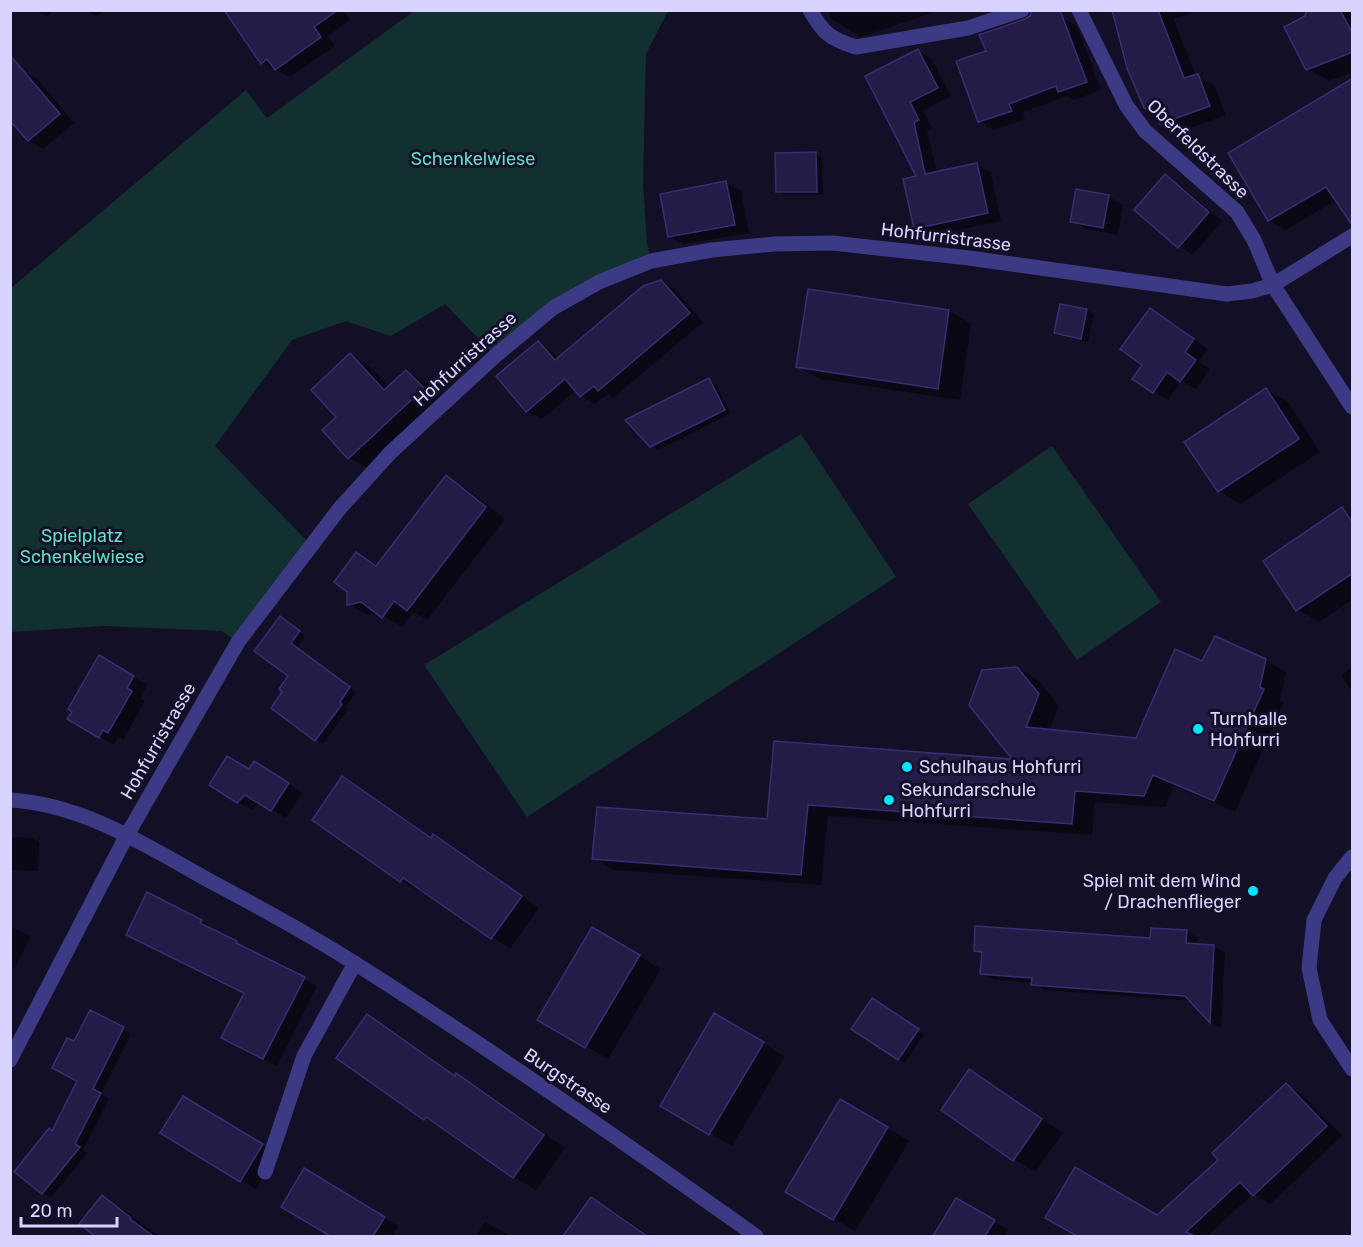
<svg xmlns="http://www.w3.org/2000/svg" width="1363" height="1247" viewBox="0 0 1363 1247" font-family="Rubik,sans-serif">
	<rect width="100%" height="100%" fill="#130f26"/>
	<g fill="#12302f">
		<path d="M414 11H668L646 54 643 183 647 243 651 261 553 308 495 356 445 304 391 336 346 321 292 340 215 446 311 545 238 642 222 631 104 626 11 632V288L246 90 267 118Z"/>
		<path d="M801 434 896 577 527 817 424 665Z"/>
		<path d="M1052 446 1161 602 1077 660 968 504Z"/>
	</g>
	<g fill="#0007">
		<path d="M36 10H53L47 17Z"/>
		<path d="M85 10H104L97 17Z"/>
		<path d="M237 10H343L350 20 328 36 335 46 290 77 262 63Z"/>
		<path d="M828 10H940L861 37 831 19Z"/>
		<path d="M1113 10H1192L1193 13 1173 18 1196 76 1214 85 1226 115 1177 133 1161 123Z"/>
		<path d="M1318 10 1352 12V72L1329 81 1307 68Z"/>
		<path d="M1062 18 1077 26 1101 90 1074 100 1067 96 1023 112 1025 119 994 130 979 121Z"/>
		<path d="M918 51 932 59 951 96 923 110 932 128 927 130 937 173 977 165 991 173 1001 221 929 236 915 228 918 177 867 77Z"/>
		<path d="M22 70 37 79 74 123 43 149 29 140Z"/>
		<path d="M1352 80 1336 200 1286 230 1269 220Z"/>
		<path d="M816 154 822 158 823 195H784L777 191Z"/>
		<path d="M1165 176 1180 185 1222 221 1193 255 1179 246Z"/>
		<path d="M726 183 741 191 749 233 684 244 669 236Z"/>
		<path d="M1109 197 1123 205 1118 235 1086 229 1071 221Z"/>
		<path d="M661 281 676 290 703 322 613 398 608 394 595 404 581 396 576 390 542 419 527 411 498 376 538 343 552 351 559 359Z"/>
		<path d="M809 291 949 311 971 324 960 400 820 379 798 367Z"/>
		<path d="M1061 306 1087 310 1094 314 1088 342 1063 336 1056 332Z"/>
		<path d="M1151 310 1208 349 1199 362 1210 369 1196 389 1182 381 1168 400 1153 392 1144 365Z"/>
		<path d="M350 355 372 368 389 387 406 371 428 384 445 402 371 470 349 458 338 417Z"/>
		<path d="M709 380 716 384 731 413 658 450 651 445Z"/>
		<path d="M1266 390 1288 402 1320 452 1241 504 1219 491Z"/>
		<path d="M446 477 465 488 505 519 427 620 413 612 402 627 378 613 368 615 349 604 356 554 377 566Z"/>
		<path d="M1342 509 1352 515V600L1319 622 1297 610Z"/>
		<path d="M287 622 305 636 297 648 356 692 346 707 348 709 323 744 273 708 284 692 290 676Z"/>
		<path d="M99 657 148 685 140 698 145 701 123 740 118 737 114 745 69 719Z"/>
		<path d="M1266 660 1286 672 1280 700 1284 702 1235 812 1174 786 1165 807 1095 802 1092 835 828 816 821 885 614 870 594 858 768 820 775 743 1016 761 1017 668 1038 680 1059 706 1049 731 1137 739 1203 663Z"/>
		<path d="M1352 667V692L1341 675Z"/>
		<path d="M249 771H269L302 793 286 818 260 802 252 810 238 802Z"/>
		<path d="M343 778 432 839 433 836 452 847 539 908 510 949 421 889 419 891 401 881 314 820Z"/>
		<path d="M10 837 32 838 39 842 38 871 10 870Z"/>
		<path d="M201 921 214 929 213 931 317 986 277 1066 236 1045 245 993 141 942Z"/>
		<path d="M10 926 31 937 14 969 10 967Z"/>
		<path d="M593 929 661 969 608 1059 539 1019Z"/>
		<path d="M1152 930 1187 932 1198 938V945L1214 946 1225 953 1221 1028 1211 1022 1192 1001 1044 990 1033 983 993 979 981 973 983 954 975 950 1152 940Z"/>
		<path d="M879 1004 924 1034 905 1063 898 1059Z"/>
		<path d="M715 1015 785 1056 732 1146 662 1105Z"/>
		<path d="M367 1016 389 1028 456 1076 479 1088 565 1148 536 1190 514 1177 447 1130 424 1118Z"/>
		<path d="M123 1029 131 1034 101 1094 109 1099 83 1150 87 1153 51 1198 42 1193 53 1133 79 1081Z"/>
		<path d="M970 1071 1063 1133 1035 1172 1014 1159Z"/>
		<path d="M1287 1085 1302 1094 1342 1136 1270 1204 1253 1194 1207 1236H1080L1047 1217H1157L1220 1160Z"/>
		<path d="M183 1098 277 1154 256 1189 162 1133Z"/>
		<path d="M863 1114 909 1141 855 1231 787 1191Z"/>
		<path d="M319 1179 398 1226 392 1236H333L283 1206Z"/>
		<path d="M102 1197 124 1210 159 1236H98L81 1224Z"/>
		<path d="M591 1199 620 1215 650 1236H565Z"/>
		<path d="M957 1200 1008 1230 1004 1236H935Z"/>
		<path d="M485 1222 507 1234 510 1236H476Z"/>
		<path d="M1352 1229V1236H1345Z"/>
	</g>
	<g fill="#241b47" stroke="#3b2d73" stroke-width="1.5">
		<path d="M224 10H338L314 27 321 37 275 70 267 59 261 64Z"/>
		<path d="M1032 10H1060L1087 82 1058 92 1056 86 1009 104 1012 111 978 122 956 61 986 51 979 35 1025 19 1030 16Z"/>
		<path d="M1112 10H1158L1184 78 1198 74 1210 106 1160 124 1156 116 1144 108 1127 68Z"/>
		<path d="M1306 10H1340L1353 34V52L1306 70 1284 27 1305 16Z"/>
		<path d="M918 49 938 88 910 102 919 120 914 122 925 174 977 163 988 213 914 229 903 179 916 176 865 76Z"/>
		<path d="M10 55 60 114 28 141 10 121Z"/>
		<path d="M1353 78V226L1326 187 1268 221 1228 153Z"/>
		<path d="M816 152 817 192H776L775 153Z"/>
		<path d="M1165 174 1209 212 1178 248 1134 210Z"/>
		<path d="M726 181 735 225 668 237 660 194Z"/>
		<path d="M1076 189 1109 195 1103 228 1070 222Z"/>
		<path d="M661 280 690 313 598 391 594 386 580 397 565 379 526 412 496 376 538 341 555 360 643 286Z"/>
		<path d="M808 289 949 310 938 389 796 367Z"/>
		<path d="M1060 304 1087 309 1081 339 1054 333Z"/>
		<path d="M1150 308 1194 339 1185 352 1196 360 1180 382 1167 372 1153 393 1132 379 1142 365 1120 349Z"/>
		<path d="M350 353 384 390 406 370 424 388 348 459 322 430 336 417 311 390Z"/>
		<path d="M709 378 725 410 650 447 625 420Z"/>
		<path d="M1266 388 1299 439 1218 492 1184 442Z"/>
		<path d="M446 475 486 507 407 611 394 601 382 618 361 602 347 605V592L334 582 356 552 376 566Z"/>
		<path d="M1342 507 1353 523V573L1296 611 1263 561Z"/>
		<path d="M280 616 300 631 291 643 350 687 340 702 342 704 315 741 271 708 282 692 279 689 288 676 254 651Z"/>
		<path d="M1215 636 1266 659 1260 687 1264 689 1214 801 1153 775 1144 796 1075 791 1072 824 808 805 801 875 592 859 597 807 767 819 774 741 1012 759 969 705 982 670 1017 667 1039 694 1026 727 1136 738 1175 649 1202 661Z"/>
		<path d="M99 655 134 676 127 688 132 691 108 733 103 730 99 738 67 719 72 712 68 709Z"/>
		<path d="M227 756 249 769 254 761 289 783 271 811 245 795 237 803 209 785Z"/>
		<path d="M342 776 431 838 433 834 522 896 491 939 403 878 400 882 312 820Z"/>
		<path d="M147 892 202 920 200 923 237 941 236 943 305 977 263 1059 221 1038 244 993 126 935Z"/>
		<path d="M975 926 1150 938 1151 928 1187 930 1186 943 1214 945 1210 1023 1185 996 1031 985 1032 978 980 974 982 952 974 951Z"/>
		<path d="M592 927 640 955 585 1048 537 1020Z"/>
		<path d="M872 998 919 1029 898 1060 851 1029Z"/>
		<path d="M90 1010 124 1027 93 1089 101 1093 75 1144 80 1147 42 1194 14 1172 49 1128 52 1131 77 1081 52 1068 67 1038 74 1041Z"/>
		<path d="M714 1013 764 1042 709 1135 660 1106Z"/>
		<path d="M367 1014 455 1076 456 1073 544 1135 513 1178 426 1117 424 1120 336 1058Z"/>
		<path d="M969 1069 1042 1119 1013 1161 941 1110Z"/>
		<path d="M1286 1083 1327 1126 1253 1196 1240 1182 1186 1232 1194 1236H1077L1045 1218 1075 1167 1157 1215 1218 1160 1212 1153Z"/>
		<path d="M183 1096 263 1144 240 1182 160 1133Z"/>
		<path d="M840 1099 888 1127 833 1220 785 1192Z"/>
		<path d="M304 1168 385 1217 373 1236H330L281 1207Z"/>
		<path d="M102 1195 131 1218 130 1219 153 1236H95L79 1224Z"/>
		<path d="M591 1197 647 1236H563Z"/>
		<path d="M956 1198 995 1220 985 1236H933Z"/>
	</g>
	<g fill="none" stroke-linecap="round" stroke-linejoin="round">
		<g stroke="#3d3a85" stroke-width="15">
			<path d="M810 10C823 33 830 39 856 47L968 28 1022 10"/>
			<path d="M1079 10 1126 105 1145 131 1237 212 1254 240 1273 285 1352 407"/>
			<path d="M10 800C83 804 149 847 210 881 259 907 309 934 356 964 492 1050 625 1143 756 1236"/>
			<path d="M1352 857 1335 878 1314 920 1309 968 1320 1020 1352 1069"/>
			<path d="M10 1060 127 835 238 642 340 508 390 453 495 356 553 308 599 282 651 261 712 250 774 244 832 243 969 258 1227 294 1252 291 1273 285 1352 236"/>
			<path d="M265 1172 304 1056 355 963"/>
		</g>
	</g>
	<g fill="#00e5ff" stroke="#130f26" stroke-width="2">
		<circle cx="1198" cy="729" r="6"/>
		<circle cx="907" cy="767" r="6"/>
		<circle cx="889" cy="800" r="6"/>
		<circle cx="1253" cy="891" r="6"/>
	</g>
	<g text-anchor="middle" dominant-baseline="central" stroke-width="6" stroke-linejoin="round" paint-order="stroke">
		<g font-size="18" fill="#d9d4ff" stroke="#130f26">
			<text transform="translate(1198 149) rotate(44)">Oberfeldstrasse</text>
			<text transform="translate(946 237) rotate(7)">Hohfurristrasse</text>
			<text transform="translate(465 359) rotate(-42)">Hohfurristrasse</text>
			<text transform="translate(158 741) rotate(-60)">Hohfurristrasse</text>
			<text transform="translate(568 1081) rotate(34)">Burgstrasse</text>
		</g>
		<g font-size="18" fill="#5fe0c0" stroke="#130f26">
			<text x="473" y="159">Schenkelwiese</text>
			<text x="82" y="536">Spielplatz<tspan x="82" dy="21">Schenkelwiese</tspan></text>
		</g>
		<g font-size="18" fill="#d9d4ff" stroke="#130f26" text-anchor="start">
			<text x="1210" y="719">Turnhalle<tspan x="1210" dy="21">Hohfurri</tspan></text>
			<text x="919" y="767">Schulhaus Hohfurri</text>
			<text x="901" y="790">Sekundarschule<tspan x="901" dy="21">Hohfurri</tspan></text>
			<text x="1241" y="881" text-anchor="end">Spiel mit dem Wind<tspan x="1241" dy="21">/ Drachenflieger</tspan></text>
		</g>
	</g>
	<rect width="1363" height="1247" fill="none" stroke="#d9d4ff" stroke-width="24"/>
	<path d="M21 1217v9h96v-9" fill="none" stroke="#d9d4ff" stroke-width="3"/>
	<text x="30" y="1217" font-size="18" fill="#d9d4ff" stroke="#130f26" stroke-width="4.5" paint-order="stroke">20 m</text>
</svg>
